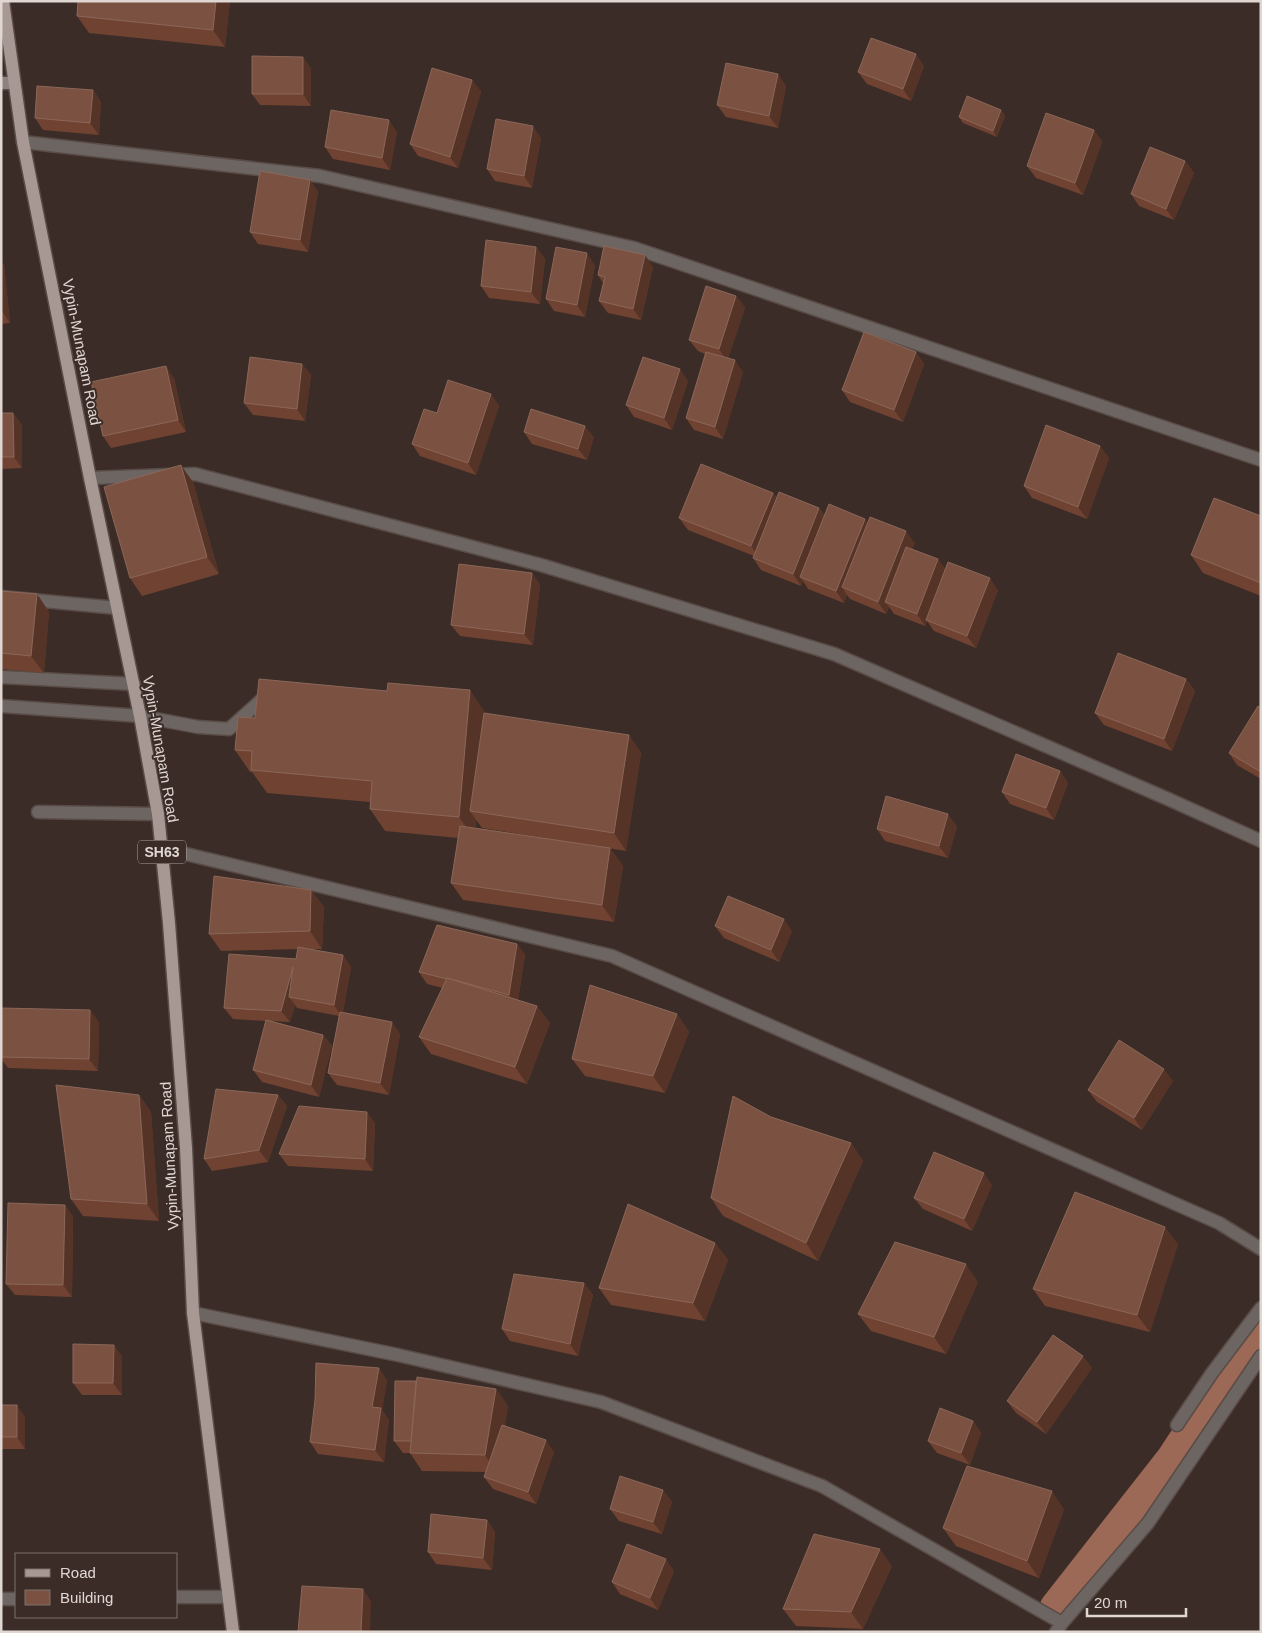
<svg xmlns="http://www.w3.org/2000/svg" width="1262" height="1633" viewBox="0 0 1262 1633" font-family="Helvetica,sans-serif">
	<rect width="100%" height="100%" fill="#3b2c27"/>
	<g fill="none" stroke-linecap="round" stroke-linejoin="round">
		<path stroke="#9d6957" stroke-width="35" d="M1057 1608 1173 1460 1261 1326"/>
		<defs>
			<path id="lane" d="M140 716 198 727 229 729 268 694"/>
			<g id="street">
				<path d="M23 142 320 176 634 248 1261 460"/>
				<path d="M90 478 195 474 541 565 834 654 1168 799 1261 841"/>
				<path d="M1 597 117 608"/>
				<path d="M1 677 134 684"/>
				<path d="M1 706 140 716"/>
				<path d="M38 812 158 814"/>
				<path d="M161 848 612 956 1219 1223 1261 1249"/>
				<path d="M193 1313 398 1355 601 1402 822 1486 1062 1623"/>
				<path d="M1177 1425 1212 1373 1261 1308"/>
				<path d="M176 1597H228"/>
				<path d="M1 1599H16"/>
				<path d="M1056 1632 1062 1623 1148 1523 1261 1356"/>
			</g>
			<path id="secondary" d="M1 83H14"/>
			<path id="primary" d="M3 1 23 142 90 478 140 716 158 814 169 923 186 1148 193 1313 233 1632"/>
		</defs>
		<use href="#lane" stroke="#594b46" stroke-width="15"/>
		<use href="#street" stroke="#594b46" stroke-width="15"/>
		<use href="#secondary" stroke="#594b46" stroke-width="15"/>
		<use href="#primary" stroke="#594b46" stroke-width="15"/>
		<use href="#lane" stroke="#6c6562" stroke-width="12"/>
		<use href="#street" stroke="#6c6562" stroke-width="12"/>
		<use href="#secondary" stroke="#8e827e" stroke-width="12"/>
		<use href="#primary" stroke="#a89893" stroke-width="12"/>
	</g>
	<g fill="#6f4231">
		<path d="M78 1H230L225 47 89 33 77 16Z"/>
		<path d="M924 66 911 101 867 84 858 72Z"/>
		<path d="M311 68V106L260 105 252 94Z"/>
		<path d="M778 74 786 86 778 128 726 117 717 105Z"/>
		<path d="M472 80 481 92 458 168 418 156 410 144Z"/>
		<path d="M93 90 101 102 99 135 43 130 35 118Z"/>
		<path d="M1001 110 1005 116 997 137 963 123 959 117Z"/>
		<path d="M1094 130 1102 142 1083 195 1036 178 1027 166Z"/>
		<path d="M397 132 390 170 333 159 325 147Z"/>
		<path d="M541 138 532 188 495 181 487 169Z"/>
		<path d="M1185 161 1194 173 1174 220 1139 206 1131 194Z"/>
		<path d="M310 180 318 192 308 252 258 244 250 232Z"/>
		<path d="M536 247 545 259 540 304 489 298 481 286Z"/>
		<path d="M1 261 4 265 10 323 1 324Z"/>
		<path d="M595 265 585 317 554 311 546 299Z"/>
		<path d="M653 267 641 320 608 313 599 301 603 283 598 275Z"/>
		<path d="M736 296 745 308 728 358 743 372 723 439 694 430 686 418 705 354 698 351 689 340Z"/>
		<path d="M916 352 924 364 903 422 850 402 842 390Z"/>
		<path d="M302 364 311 375 305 421 253 415 244 403Z"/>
		<path d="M174 378 186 432 111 448 103 436Z"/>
		<path d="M688 381 672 430 634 417 626 405Z"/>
		<path d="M491 394 499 406 476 475 420 456 412 444 437 413Z"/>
		<path d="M1 413H13L22 425V468L1 469Z"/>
		<path d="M524 432 594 437 587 460 532 444Z"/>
		<path d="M1100 446 1109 458 1087 519 1032 498 1024 486Z"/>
		<path d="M193 482 219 574 142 596 130 578Z"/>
		<path d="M773 493 777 498 819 508 825 516 868 522 915 543 912 549 938 559 945 569 998 590 976 648 934 631 927 621 925 626 894 614 889 607 886 614 850 599 847 595 844 603 808 589 803 581 801 586 761 570 753 558 754 556 688 530 679 518Z"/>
		<path d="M1261 516V596L1203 573 1191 555Z"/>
		<path d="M532 573 540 585 533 645 460 636 451 625Z"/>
		<path d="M1 591 37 594 49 612 44 673 1 669Z"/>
		<path d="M1186 679 1195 691 1172 751 1104 725 1095 713Z"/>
		<path d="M1261 708V779L1237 765 1229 753Z"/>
		<path d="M485 712V714L629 735 641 753 626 851 482 828 476 820V828L610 848 623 866 614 922 463 900 451 883 458 838 385 831 370 809V802L267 793 252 772H250L235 750 255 718Z"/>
		<path d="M1060 771 1068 783 1054 820 1010 804 1002 792Z"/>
		<path d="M957 826 948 858 885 841 877 829Z"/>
		<path d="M311 890 324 907 322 949H310L343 955 351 967 343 1012 392 1022 400 1034 389 1095 337 1085 328 1073 339 1016 297 1008 295 1005 290 1022 271 1021 323 1035 332 1046 319 1097 262 1082 253 1070 266 1021 233 1019 224 1008 296 959 298 949 221 951 209 934Z"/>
		<path d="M715 926 792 931 779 962 724 938Z"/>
		<path d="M517 944 525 955 518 1000 537 1006 550 1023 527 1084 431 1054 419 1037 443 988 427 984 419 972Z"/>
		<path d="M1 1008 99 1022 98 1071 8 1068 1 1059Z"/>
		<path d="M677 1014 689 1032 665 1093 585 1076 572 1059Z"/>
		<path d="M1173 1081 1142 1130 1097 1102 1088 1090Z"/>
		<path d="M139 1095 151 1112 159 1221 83 1216 71 1199Z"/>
		<path d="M278 1095 287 1106 268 1162 212 1171 204 1159Z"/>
		<path d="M771 1117 851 1143 863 1161 818 1261 723 1216 711 1198Z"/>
		<path d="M375 1123 373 1171 288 1166 279 1154Z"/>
		<path d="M992 1185 972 1231 923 1209 914 1198Z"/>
		<path d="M73 1216 72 1297 15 1295 6 1284Z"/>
		<path d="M715 1243 728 1260 705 1321 611 1305 599 1288Z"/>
		<path d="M1178 1244 1150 1332 1045 1306 1033 1289Z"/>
		<path d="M978 1282 946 1354 871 1331 858 1314Z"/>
		<path d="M584 1283 593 1295 578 1356 510 1341 502 1329Z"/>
		<path d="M122 1356V1395H82L73 1383Z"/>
		<path d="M1092 1368 1046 1434 1016 1413 1007 1401Z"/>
		<path d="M387 1380 382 1410 389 1420 384 1462 318 1454 310 1442Z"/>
		<path d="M463 1384 496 1389 508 1406 505 1425 554 1452 536 1504 493 1489 484 1477 486 1472 422 1471 410 1453H403L394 1441Z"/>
		<path d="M1 1405 25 1417V1449H1Z"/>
		<path d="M973 1421 981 1433 970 1465 937 1453 928 1441Z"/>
		<path d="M663 1490 672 1502 662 1534 619 1521 610 1509Z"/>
		<path d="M1064 1509 1039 1578 956 1546 943 1528Z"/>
		<path d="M487 1520 495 1532 492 1570 436 1564 428 1552Z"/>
		<path d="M892 1566 863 1629 796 1626 783 1609Z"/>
		<path d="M674 1571 658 1610 620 1594 612 1582Z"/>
	</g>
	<g fill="#553326">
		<path d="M216 1H230L225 47 213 30Z"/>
		<path d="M916 54 924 66 911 101 903 89Z"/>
		<path d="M303 57 311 68V106L303 94Z"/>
		<path d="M778 74 786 86 778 128 769 116Z"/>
		<path d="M472 80 481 92 458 168 450 157Z"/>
		<path d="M93 90 101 102 99 135 90 123Z"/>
		<path d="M1001 110 1005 116 997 137 993 131Z"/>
		<path d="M389 120 397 132 390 170 382 158Z"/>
		<path d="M533 126 541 138 532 188 524 176Z"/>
		<path d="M1094 130 1102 142 1083 195 1075 183Z"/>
		<path d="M1185 161 1194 173 1174 220 1166 209Z"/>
		<path d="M310 180 318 192 308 252 300 240Z"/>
		<path d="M536 247 545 259 540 304 531 292Z"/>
		<path d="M587 253 595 265 585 317 577 305Z"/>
		<path d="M645 255 653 267 641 320 633 309Z"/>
		<path d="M1 261 4 265 10 323 2 311Z"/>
		<path d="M736 296 745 308 727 361 719 349Z"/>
		<path d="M916 352 924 364 903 422 894 410Z"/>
		<path d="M735 360 743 372 723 439 715 427Z"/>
		<path d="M302 364 311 375 305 421 297 409Z"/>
		<path d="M166 366 174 378 186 432 178 420Z"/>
		<path d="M680 369 688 381 672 430 664 418Z"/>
		<path d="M491 394 499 406 476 475 468 463Z"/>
		<path d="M13 413 22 425V468L14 457Z"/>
		<path d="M585 426 594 437 587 460 578 449Z"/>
		<path d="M1100 446 1109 458 1087 519 1078 507Z"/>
		<path d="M181 465 193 482 219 574 207 557Z"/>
		<path d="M773 493 781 504 760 558 751 546Z"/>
		<path d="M819 508 827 519 800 577 803 581 801 586 793 574Z"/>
		<path d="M865 519 874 531 842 587 847 595 844 603 836 591Z"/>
		<path d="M906 531 915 543 890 604 885 602 889 607 886 614 878 602Z"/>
		<path d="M938 559 946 570 926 620 927 621 925 626 917 614Z"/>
		<path d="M532 573 540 585 533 645 524 634Z"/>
		<path d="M990 578 998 590 976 648 967 636Z"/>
		<path d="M37 594 49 612 44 673 31 656Z"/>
		<path d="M1186 679 1195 691 1172 751 1164 739Z"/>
		<path d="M470 690 485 712 477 812 470 811 476 820 475 839 459 817Z"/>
		<path d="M629 735 641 753 626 851 614 833Z"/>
		<path d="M1060 771 1068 783 1054 820 1046 808Z"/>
		<path d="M948 814 957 826 948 858 939 846Z"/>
		<path d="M610 848 623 866 614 922 602 905Z"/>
		<path d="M311 890 324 907 322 949 310 931Z"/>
		<path d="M784 919 792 931 779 962 771 950Z"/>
		<path d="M517 944 525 955 517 1007 509 995Z"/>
		<path d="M343 955 351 967 342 1017 334 1005Z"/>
		<path d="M293 967 289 997 295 1005 290 1022 281 1011Z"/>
		<path d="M537 1006 550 1023 527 1084 515 1067Z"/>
		<path d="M90 1010 99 1022 98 1071 89 1059Z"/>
		<path d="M677 1014 689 1032 665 1093 653 1076Z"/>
		<path d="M392 1022 400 1034 389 1095 380 1083Z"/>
		<path d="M323 1035 332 1046 319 1097 311 1085Z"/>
		<path d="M1164 1069 1173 1081 1142 1130 1134 1118Z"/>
		<path d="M139 1095 151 1112 159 1221 147 1204Z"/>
		<path d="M278 1095 287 1106 268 1162 259 1150Z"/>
		<path d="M367 1112 375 1123 373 1171 365 1159Z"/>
		<path d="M851 1143 863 1161 818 1261 806 1243Z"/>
		<path d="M984 1173 992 1185 972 1231 964 1219Z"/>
		<path d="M65 1205 73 1216 72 1297 63 1285Z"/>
		<path d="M1165 1227 1178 1244 1150 1332 1137 1315Z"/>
		<path d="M715 1243 728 1260 705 1321 693 1303Z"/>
		<path d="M966 1264 978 1282 946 1354 934 1337Z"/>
		<path d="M584 1283 593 1295 578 1356 570 1344Z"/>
		<path d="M114 1345 122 1356V1395L113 1383Z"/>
		<path d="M1083 1356 1092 1368 1046 1434 1037 1422Z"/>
		<path d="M379 1368 387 1380 382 1410 389 1420 384 1462 375 1450 372 1407Z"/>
		<path d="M496 1389 508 1406 497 1473 485 1455Z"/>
		<path d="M17 1405 25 1417V1449L17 1437Z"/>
		<path d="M973 1421 981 1433 970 1465 961 1453Z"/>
		<path d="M546 1440 554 1452 536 1504 528 1492Z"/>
		<path d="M663 1490 672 1502 662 1534 653 1522Z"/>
		<path d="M1052 1491 1064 1509 1039 1578 1027 1561Z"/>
		<path d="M487 1520 495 1532 492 1570 483 1558Z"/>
		<path d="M880 1549 892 1566 863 1629 851 1612Z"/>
		<path d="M666 1559 674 1571 658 1610 650 1598Z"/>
		<path d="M363 1589 371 1601 370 1632H361Z"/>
	</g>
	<g fill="#7b5242" stroke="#8b6759">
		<path d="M78 1H216L213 30 77 16Z"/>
		<path d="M871 38 916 54 903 89 858 72Z"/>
		<path d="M252 56 303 57V94H252Z"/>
		<path d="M726 63 778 74 769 116 717 105Z"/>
		<path d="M432 68 472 80 450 157 410 144Z"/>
		<path d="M37 86 93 90 90 123 35 118Z"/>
		<path d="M967 96 1001 110 993 131 959 117Z"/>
		<path d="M331 110 389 120 382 158 325 147Z"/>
		<path d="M1046 113 1094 130 1075 183 1027 166Z"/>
		<path d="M496 119 533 126 524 176 487 169Z"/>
		<path d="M1150 147 1185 161 1166 209 1131 194Z"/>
		<path d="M260 171 310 180 300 240 250 232Z"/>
		<path d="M486 240 536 247 531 292 481 286Z"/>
		<path d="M604 246 645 255 633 309 599 301 605 277 598 275Z"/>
		<path d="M556 247 587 253 577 305 546 299Z"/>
		<path d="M706 286 736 296 719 349 689 340Z"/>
		<path d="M864 332 916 352 894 410 842 390Z"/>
		<path d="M706 352 735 360 715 427 686 418Z"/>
		<path d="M250 357 302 364 297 409 244 403Z"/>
		<path d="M643 357 680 369 664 418 626 405Z"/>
		<path d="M166 366 178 420 103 436 91 382Z"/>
		<path d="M448 380 491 394 468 463 412 444 424 409 437 413Z"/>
		<path d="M531 409 585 426 578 449 524 432Z"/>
		<path d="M1 413H13L14 457H1Z"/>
		<path d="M1046 425 1100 446 1078 507 1024 486Z"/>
		<path d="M701 464 773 493 751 546 679 518Z"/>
		<path d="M181 465 207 557 130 578 104 487Z"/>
		<path d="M779 492 819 508 793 574 753 558Z"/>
		<path d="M1214 498 1261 516V583L1191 555Z"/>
		<path d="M829 504 865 519 836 591 800 577Z"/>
		<path d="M870 517 906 531 878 602 842 587Z"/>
		<path d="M906 547 938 559 917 614 885 602Z"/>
		<path d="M948 562 990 578 967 636 926 620Z"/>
		<path d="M459 564 532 573 524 634 451 625Z"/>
		<path d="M1 591 37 594 31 656 1 653Z"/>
		<path d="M1118 653 1186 679 1164 739 1095 713Z"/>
		<path d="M259 679 387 691 388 683 470 690 459 817 370 809 372 781 251 770 252 751 235 750 238 717 255 718Z"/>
		<path d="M1258 706 1261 708V772L1229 753Z"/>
		<path d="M484 713 629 735 614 833 470 811Z"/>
		<path d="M1016 754 1060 771 1046 808 1002 792Z"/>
		<path d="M886 796 948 814 939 846 877 829Z"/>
		<path d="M460 826 610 848 602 905 451 883Z"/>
		<path d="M214 876 311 890 310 931 209 934Z"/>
		<path d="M728 896 784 919 771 950 715 926Z"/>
		<path d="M437 925 517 944 509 995 447 978V979L419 972Z"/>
		<path d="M298 947 343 955 334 1005 289 997 293 967 281 1011 224 1008 229 954 296 959Z"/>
		<path d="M447 978 537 1006 515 1067 419 1037Z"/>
		<path d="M590 985 677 1014 653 1076 572 1059Z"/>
		<path d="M1 1008 90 1010 89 1059 1 1057Z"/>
		<path d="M340 1012 392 1022 380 1083 328 1073Z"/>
		<path d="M266 1020 323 1035 311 1085 253 1070Z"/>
		<path d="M1119 1040 1164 1069 1134 1118 1088 1090Z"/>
		<path d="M56 1085 139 1095 147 1204 71 1199Z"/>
		<path d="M216 1089 278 1095 259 1150 204 1159Z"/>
		<path d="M733 1096 771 1117 851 1143 806 1243 711 1198Z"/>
		<path d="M299 1106 367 1112 365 1159 279 1154Z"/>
		<path d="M934 1152 984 1173 964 1219 914 1198Z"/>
		<path d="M1075 1192 1165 1227 1137 1315 1033 1289Z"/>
		<path d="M8 1203 65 1205 63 1285 6 1284Z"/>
		<path d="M628 1204 715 1243 693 1303 599 1288Z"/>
		<path d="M895 1242 966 1264 934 1337 858 1314Z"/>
		<path d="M514 1274 584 1283 570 1344 502 1329Z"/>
		<path d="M1053 1335 1083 1356 1037 1422 1007 1401Z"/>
		<path d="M73 1344 114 1345 113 1383H73Z"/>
		<path d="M316 1363 379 1368 372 1407 381 1408 375 1450 310 1442 315 1400Z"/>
		<path d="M417 1377 496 1389 485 1455 410 1453Z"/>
		<path d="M395 1381H416L411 1441H394Z"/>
		<rect x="1" y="1405" width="16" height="32"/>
		<path d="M940 1408 973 1421 961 1453 928 1441Z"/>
		<path d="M502 1425 546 1440 528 1492 484 1477Z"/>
		<path d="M967 1466 1052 1491 1027 1561 943 1528Z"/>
		<path d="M620 1476 663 1490 653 1522 610 1509Z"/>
		<path d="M431 1514 487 1520 483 1558 428 1552Z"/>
		<path d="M814 1534 880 1549 851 1612 783 1609Z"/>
		<path d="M627 1544 666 1559 650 1598 612 1582Z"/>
		<path d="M302 1586 363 1589 361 1632H298Z"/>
	</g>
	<g text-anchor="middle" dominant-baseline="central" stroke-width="4" stroke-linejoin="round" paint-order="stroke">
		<rect fill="#3b2c27" stroke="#aea39f" stroke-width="1" x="138" y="840.5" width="48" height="23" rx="4"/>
		<g font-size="14" font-weight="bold" fill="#e0d6d2">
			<text x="162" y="852">SH63</text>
		</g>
		<g font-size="15" fill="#e0d6d2" stroke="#3b2c27">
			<text transform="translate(82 352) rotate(79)">Vypin-Munapam Road</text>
			<text transform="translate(161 749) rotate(80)">Vypin-Munapam Road</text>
			<text transform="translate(169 1156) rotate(-93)">Vypin-Munapam Road</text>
		</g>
	</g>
	<rect width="1262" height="1633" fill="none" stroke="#e0d6d2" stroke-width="5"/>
	<rect x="15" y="1553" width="162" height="65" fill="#3b2c27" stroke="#7d706b"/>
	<rect x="25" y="1569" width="25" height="8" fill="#a89893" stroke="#7d706b"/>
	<text x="60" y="1578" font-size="15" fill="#e0d6d2">Road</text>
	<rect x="25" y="1590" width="25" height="15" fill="#7b5242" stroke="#7d706b"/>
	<text x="60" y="1603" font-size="15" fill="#e0d6d2">Building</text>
	<path d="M1087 1608v8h99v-8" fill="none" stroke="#e0d6d2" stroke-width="2.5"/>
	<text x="1094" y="1608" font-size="15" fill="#e0d6d2" stroke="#3b2c27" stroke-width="4" paint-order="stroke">20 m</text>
</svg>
